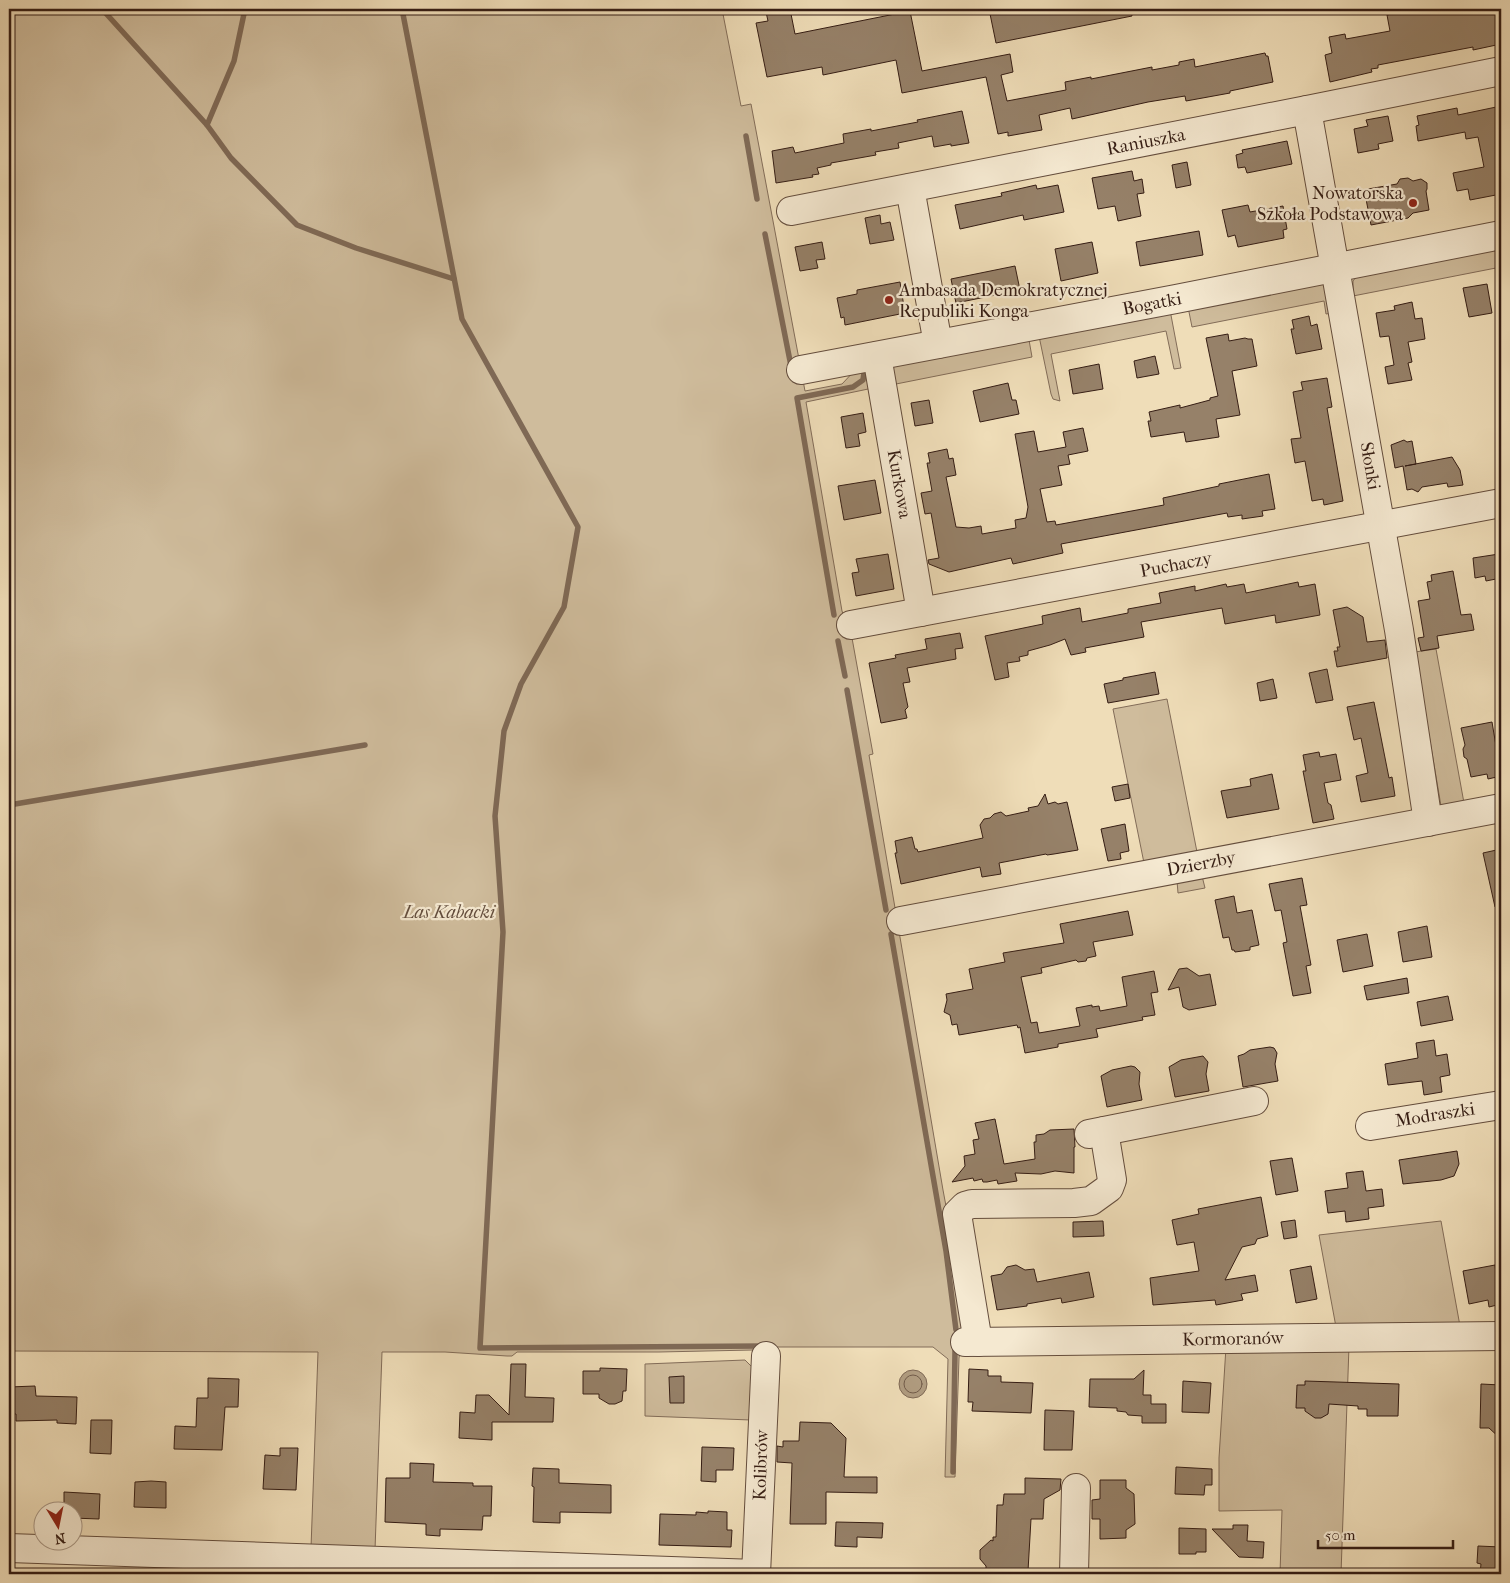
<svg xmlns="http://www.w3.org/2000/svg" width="1510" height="1583" viewBox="0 0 1510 1583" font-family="'IM FELL French Canon',serif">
	<rect width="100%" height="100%" fill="#efddb8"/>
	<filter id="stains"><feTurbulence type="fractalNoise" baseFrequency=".004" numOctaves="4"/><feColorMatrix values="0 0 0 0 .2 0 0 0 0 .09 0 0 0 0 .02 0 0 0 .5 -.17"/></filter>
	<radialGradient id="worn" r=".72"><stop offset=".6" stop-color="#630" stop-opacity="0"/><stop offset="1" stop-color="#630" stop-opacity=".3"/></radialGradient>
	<g fill="#cfbc9c" stroke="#826c58">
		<path d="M9 9H722L741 106 751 104 805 391 842 384 857 368H869L873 388 806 402 842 611 852 638 873 754 869 755 943 1190 969 1329 961 1345 959 1358 955 1477H945L948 1359 933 1347H775L753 1350 659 1352H517L512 1356H507L445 1352H382L375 1550 311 1548 318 1352 9 1351Z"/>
		<path d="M1498 247 1501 267 1353 296V281L1356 277Z"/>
		<path d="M1323 279 1332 313 1326 314 1324 301 1192 327 1188 307Z"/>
		<path d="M1170 310 1181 368 1174 369 1166 331 1051 354 1060 401 1053 399 1051 394 1039 336Z"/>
		<path d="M1029 340 1032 357 891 385V367L893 364Z"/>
		<path d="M1436 649 1464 803 1441 806 1415 652Z"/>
		<path d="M1167 699 1197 852 1144 863 1113 709Z"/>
		<path d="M1201 872 1205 888 1178 893 1177 881Z"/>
		<path d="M1441 1221 1460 1326 1336 1327 1319 1235Z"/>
		<path d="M1349 1346 1341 1574H1280L1282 1510 1219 1511V1458L1226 1347Z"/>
		<path d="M745 1360 753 1368 751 1420 645 1416V1364Z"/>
	</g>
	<circle fill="#b09c80" stroke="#7f6955" cx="913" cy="1384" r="14"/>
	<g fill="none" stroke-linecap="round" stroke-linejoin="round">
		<circle stroke="#725c4a" stroke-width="1" cx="913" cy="1384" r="9"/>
		<g stroke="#7f6955" stroke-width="5.5">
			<path d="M102 9 207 125"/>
			<path d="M245 9 234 61 207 125 231 158 297 225 356 248 454 279"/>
			<path d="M402 9 462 319 578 527 564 607 521 684 504 731 495 816 503 932 480 1348 763 1346"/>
			<path d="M746 136 757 199"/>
			<path d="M765 234 791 366"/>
			<path d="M834 615 797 398 853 387 863 380 864 373"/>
			<path d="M838 641 845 676"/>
			<path d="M847 690 886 910"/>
			<path d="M9 805 365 745"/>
			<path d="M891 934 946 1251 956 1330"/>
			<path d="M953 1472 955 1351"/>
		</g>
	</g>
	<g fill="#968169" stroke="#351d14">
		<path d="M781 9H790L795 34 910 11 922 71 1010 54 1013 72 1001 75 1007 101 1066 90 1065 82 1091 77V79L1152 67V70L1179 65V62L1194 59 1195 67 1265 53 1266 56H1268L1273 82 1230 91V93L1186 101 1185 96 1148 102 1072 119 1070 108 1039 115 1042 130 1008 136V132L998 134 986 77 902 93 896 60 823 75 822 67 767 77 756 23 768 21 766 12Z"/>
		<path d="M989 9H1131L1132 16 996 43Z"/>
		<path d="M1431 9H1501V44L1473 50V47L1378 65V68L1371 69 1372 72 1330 82 1325 55 1332 53 1329 37 1345 34 1346 39 1390 31 1387 15 1402 12V14Z"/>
		<path d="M1501 106V194L1470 200 1468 189 1457 191 1453 173 1484 167 1478 137 1466 139 1465 132 1418 141 1416 126 1419 125 1417 116 1457 108 1458 115Z"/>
		<path d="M962 111 969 143 951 146V144L934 147 932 136 898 143 899 148 875 152 876 155 831 163V165L817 168 819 174 812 175 813 177 776 183 772 151 793 147 795 153 844 143 843 134 871 129V131L918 122 917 120Z"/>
		<path d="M1388 116 1393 141 1378 144 1379 149 1358 153 1354 129 1368 126 1366 120Z"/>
		<path d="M1287 141 1292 164 1247 173 1245 167 1238 168 1236 155 1243 153 1242 150Z"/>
		<path d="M1187 162 1191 185 1176 188 1172 165Z"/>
		<path d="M1132 171 1134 181 1142 179 1144 193 1137 194 1141 216 1118 221 1115 206 1098 209 1092 178Z"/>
		<path d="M1408 178 1413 181 1421 179 1427 183V189L1426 191 1429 210 1413 213 1408 218 1371 225 1366 199 1369 198 1368 189 1397 184 1400 179Z"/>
		<path d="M1036 185 1037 189 1058 185 1064 212 1024 220 1023 215 960 229 955 205 1002 196 1001 193Z"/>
		<path d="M1248 205 1250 212 1283 206 1287 229 1283 230 1284 238 1238 247 1235 235 1228 237 1222 210Z"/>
		<path d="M880 215 881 224 890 222 894 240 870 244 865 218Z"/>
		<path d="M1199 231 1203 255 1140 266 1136 242Z"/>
		<path d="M822 242 825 259 816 260 818 268 800 271 795 247Z"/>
		<path d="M1092 242 1098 273 1061 281 1055 249Z"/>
		<path d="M1015 266 1020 290 956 303 951 279Z"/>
		<path d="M900 282 905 313 845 325 844 317 841 318 837 298 857 294V290Z"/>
		<path d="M1487 284 1492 313 1469 317 1463 288Z"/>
		<path d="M1412 302 1415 319 1422 318 1425 339 1408 342 1412 362 1408 363 1412 380 1388 384 1385 367 1394 365 1389 336 1380 337 1376 313 1395 310 1394 306Z"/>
		<path d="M1309 316 1311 326 1317 324 1322 349 1296 354 1291 329H1294L1292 320Z"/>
		<path d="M1228 334 1229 341 1245 338 1248 339H1252L1257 366 1232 371 1240 415 1216 419 1219 437 1186 442 1184 432 1151 437 1148 421H1151L1149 412 1180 405V408L1210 400V398L1218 396 1206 338Z"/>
		<path d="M1155 356 1159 374 1137 378 1134 361Z"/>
		<path d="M1099 364 1103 389 1073 394 1069 370Z"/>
		<path d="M1327 378 1332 407 1327 408 1343 501 1324 505 1323 499 1312 501 1305 461 1295 463 1291 439 1301 438 1293 392 1303 390 1301 382Z"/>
		<path d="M1008 383 1012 400H1016L1019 414 980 422 973 391Z"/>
		<path d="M929 400 933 423 915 426 911 403Z"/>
		<path d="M863 413 866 432 858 434 860 446 846 448 841 417Z"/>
		<path d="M1083 428 1088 451 1068 455 1070 464 1058 466 1062 485 1040 489 1047 522 1055 521 1056 525 1164 505 1163 498 1219 486V484L1269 474 1275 509 1262 511 1263 516 1242 519V515L1228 517 1227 513 1061 544 1063 553 1013 564 1011 558 949 572 929 564 928 560 939 558 931 513 925 514 921 493 932 491 927 463H930L928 453 947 449 949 459 953 458 956 475 946 477 956 527 969 528 981 526 982 534 1016 528 1015 520 1026 518 1028 507 1015 434 1034 431 1038 452 1066 447 1063 432Z"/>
		<path d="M1404 440 1407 442 1412 441 1416 464 1405 466 1452 457 1460 470 1463 485 1448 487 1447 483 1422 487 1418 492 1412 489 1407 490 1403 466 1395 468 1391 445Z"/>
		<path d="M875 480 881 513 844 520 838 486Z"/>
		<path d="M888 554 894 589 856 596 852 573 859 572 856 559Z"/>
		<path d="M1499 554 1501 578 1486 581 1485 576 1475 578 1473 558Z"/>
		<path d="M1453 571 1461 615 1471 614 1474 630 1437 636 1439 648 1421 651 1418 638 1424 637 1418 601 1430 599 1427 582 1432 581 1431 575Z"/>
		<path d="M1298 582 1299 587 1315 584 1320 615 1276 623 1275 615 1225 624 1222 608 1141 622 1144 637 1085 648 1086 652 1071 655 1065 639 1050 645 1028 651V655L1019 657 1020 661 1007 663 1009 677 995 680 985 636 1043 624 1042 616 1080 608 1082 622 1128 613V609L1161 603 1159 593 1195 586V591L1226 584 1227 587 1244 584 1246 593Z"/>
		<path d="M1347 607 1363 617 1367 642 1385 640 1387 658 1337 667 1334 651H1338L1337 647H1340L1333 610Z"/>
		<path d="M960 633 963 648 955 649 956 659 907 668 910 682 903 683 908 707 905 710 907 718 881 723 869 663 896 658 895 655 927 649 925 639Z"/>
		<path d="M1327 669 1333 700 1316 703 1309 673Z"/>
		<path d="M1155 672 1159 694 1108 703 1104 684 1123 680V678Z"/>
		<path d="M1273 679 1277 698 1260 701 1257 683Z"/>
		<path d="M1374 702 1389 778 1392 777 1395 796 1361 802 1356 776 1368 773 1361 738 1354 740 1347 707Z"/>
		<path d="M1492 722 1497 752 1501 751V776L1488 779 1487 774 1471 777 1467 759 1464 757 1463 749 1465 745 1461 728Z"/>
		<path d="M1319 752 1320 757 1336 754 1341 780 1324 783 1328 803 1331 805 1334 819 1313 823 1303 771H1306L1303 755Z"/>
		<path d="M1272 774 1279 809 1227 818 1221 791 1251 786 1250 779Z"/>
		<path d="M1128 784 1130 798 1115 801 1112 787Z"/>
		<path d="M1045 794 1048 804 1055 802 1058 804 1067 802 1078 850 1054 854 1047 855 1046 854 999 863 1001 874 982 877 980 867 901 884 895 853H897L895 841 912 837 915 849H917L918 852 983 838 980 825 984 819 990 818 994 814 1001 812 1006 816 1029 811 1028 808 1038 806Z"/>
		<path d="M1125 824 1129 851 1120 853 1121 859 1108 861 1101 829Z"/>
		<path d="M1501 849V906L1495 907 1483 853Z"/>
		<path d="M1302 878 1307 905 1300 906 1311 965 1306 966 1311 993 1293 996 1283 943 1287 942 1281 910 1275 911 1269 884Z"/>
		<path d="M1234 896 1237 913 1252 910 1259 945 1250 947V950L1235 952 1234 950H1232L1229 937 1223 938 1215 900Z"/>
		<path d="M1128 911 1133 935 1093 942 1096 956 1087 958 1086 961 1078 962 1076 960 1041 968 1042 973 1021 977 1031 1023 1037 1022 1039 1033 1080 1026 1076 1008 1092 1005V1007L1099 1006 1100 1011 1127 1006 1122 977 1154 971 1158 992 1151 993 1155 1015 1142 1017 1143 1020 1096 1029 1098 1037 1058 1044V1047L1025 1053 1020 1027 1018 1028 1017 1025 959 1035 957 1024 952 1025 950 1015 944 1012 947 1000 946 994 973 989 969 969 1005 962 1003 953 1064 943 1060 924Z"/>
		<path d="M1427 926 1432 957 1403 962 1398 932Z"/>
		<path d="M1367 934 1373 966 1343 972 1337 940Z"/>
		<path d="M1187 968 1199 976 1210 974 1216 1005 1189 1010 1183 1007 1179 987 1168 990 1179 969Z"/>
		<path d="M1407 978 1409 993 1367 1000 1364 986Z"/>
		<path d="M1448 996 1453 1020 1421 1026 1417 1002Z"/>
		<path d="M1434 1040 1436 1056 1447 1054 1450 1075 1440 1077 1442 1092 1424 1095 1422 1081 1388 1085 1385 1064 1418 1058 1416 1043Z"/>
		<path d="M1270 1047 1274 1048 1277 1053 1275 1064 1278 1081 1243 1087 1238 1056 1244 1054 1250 1050Z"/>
		<path d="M1203 1056 1208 1062 1206 1074 1209 1091 1175 1097 1169 1067 1181 1060Z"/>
		<path d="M1131 1066 1135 1067 1140 1072 1139 1084 1142 1100 1107 1107 1101 1076 1112 1070Z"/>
		<path d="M995 1119 1004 1164 1035 1159 1034 1142H1036V1135L1044 1134 1050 1130 1074 1129 1075 1147H1074V1173L1055 1171 1041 1174 1015 1173 1017 1181 998 1184 997 1180 987 1182H983L982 1179 974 1181 973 1178 952 1182 965 1166 964 1156 975 1154 973 1140 979 1139 975 1123Z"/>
		<path d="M1457 1151 1459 1164 1454 1176 1441 1180 1403 1184 1399 1160Z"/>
		<path d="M1292 1158 1298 1191 1276 1195 1270 1161Z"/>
		<path d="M1363 1171 1366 1191 1382 1189 1384 1206 1368 1208 1369 1219 1346 1222 1345 1211 1328 1213 1325 1191 1348 1188 1346 1173Z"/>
		<path d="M1261 1197 1268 1236 1257 1239 1255 1244 1242 1247 1225 1280 1255 1275 1258 1291 1241 1294 1243 1300 1216 1305 1215 1300 1153 1305 1150 1278 1199 1271 1194 1242 1177 1245 1172 1220 1199 1214 1198 1209Z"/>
		<path d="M1295 1220 1297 1237 1284 1239 1281 1222Z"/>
		<path d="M1103 1221 1104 1236 1073 1237V1222Z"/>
		<path d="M1016 1265 1025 1270 1034 1269 1037 1282 1089 1272 1094 1297 1062 1303 1061 1298 1027 1304V1306L997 1310 991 1276 1002 1274 1007 1267Z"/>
		<path d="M1495 1265 1497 1280 1501 1279V1304L1489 1307 1488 1300 1469 1304 1463 1271Z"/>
		<path d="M1311 1266 1317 1299 1296 1303 1290 1270Z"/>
		<path d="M511 1364H526L525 1397 554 1398 553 1422H492V1440L459 1438 460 1412 475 1413 476 1395H489L509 1415Z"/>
		<path d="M600 1368 627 1369 626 1391H623L622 1401 615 1404H609L599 1398V1394H583V1371H600Z"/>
		<path d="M969 1369 988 1370V1376H1001V1382L1033 1383 1031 1413 972 1411 973 1402H968Z"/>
		<path d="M1144 1370 1143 1395H1151V1404H1166V1423H1142V1416L1128 1415 1126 1412 1117 1411V1408L1089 1407 1090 1379H1134Z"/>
		<path d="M684 1376V1403H670L669 1377Z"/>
		<path d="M208 1378 239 1379 238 1407H225L222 1450 174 1449 175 1426 196 1427 197 1398H208Z"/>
		<path d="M1183 1381 1211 1383 1209 1413 1182 1412Z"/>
		<path d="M1305 1381 1399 1384 1398 1416H1367V1409H1358V1406L1329 1404 1328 1414 1321 1418H1315L1305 1411V1408H1296L1297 1385H1305Z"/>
		<path d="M1481 1384 1501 1385V1439L1489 1428H1480Z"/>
		<path d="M35 1386 36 1396 77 1397 76 1424 57 1423V1420L16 1421V1414H10L9 1387Z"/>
		<path d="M1045 1410 1074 1411 1072 1450H1044Z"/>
		<path d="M91 1420H112L111 1454 90 1453Z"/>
		<path d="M800 1422 831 1423 846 1438 844 1477H877V1493L826 1492V1524H790L792 1463 777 1462V1446L783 1447V1441H799Z"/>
		<path d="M702 1447 734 1448 733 1470H716V1482L701 1481Z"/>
		<path d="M280 1448H298L296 1490 263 1489 265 1455 280 1456Z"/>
		<path d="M410 1463 434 1464 433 1482 473 1483V1486H492L491 1516H483L482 1530 440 1529V1536L426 1535V1524L385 1522 386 1478H410Z"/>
		<path d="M1176 1467 1212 1469V1485H1205L1204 1495 1175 1494Z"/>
		<path d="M533 1468 559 1469V1483L611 1485V1513L560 1512V1523L533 1522 534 1487 532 1486Z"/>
		<path d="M1025 1478 1061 1479 1060 1490 1044 1499 1043 1519H1031L1028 1571 986 1570V1566L980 1559V1550L991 1540 993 1541V1537H996L997 1505H1003L1004 1494H1025Z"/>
		<path d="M1100 1480H1126V1488L1134 1494 1135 1524 1126 1530V1538L1100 1539V1519H1092V1500L1100 1499Z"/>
		<path d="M151 1481 166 1482V1508L134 1507 135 1482Z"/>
		<path d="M64 1492 100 1494 99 1519 72 1518V1510H64Z"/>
		<path d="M708 1511 727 1512V1530H732L731 1547 659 1545 660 1514 696 1515V1512L708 1513Z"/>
		<path d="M836 1522 883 1523 882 1538 857 1537V1547L835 1546Z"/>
		<path d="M1233 1525H1248L1247 1541 1264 1542 1263 1558 1239 1557 1212 1529H1233Z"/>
		<path d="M1179 1528 1206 1529V1552H1196V1554H1179Z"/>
		<path d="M1478 1546 1501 1547V1574H1480L1481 1564 1477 1563Z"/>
	</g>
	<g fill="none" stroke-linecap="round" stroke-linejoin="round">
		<defs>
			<g id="minor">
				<path d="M1307 110 1399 630 1428 822"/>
				<path d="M910 188 938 344"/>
				<path d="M791 211 1307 110 1501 71"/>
				<path d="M877 356 921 612"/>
				<path d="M801 370 1176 299 1501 235"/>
				<path d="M851 625 1501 503"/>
				<path d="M901 921 1501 808"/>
				<path d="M1370 1126 1501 1105"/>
				<path d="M1089 1134 1254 1101"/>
				<path d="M965 1342 1501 1336"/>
				<path d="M978 1342 957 1214 965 1206 972 1204 1074 1203 1091 1201 1109 1188 1112 1180 1104 1131"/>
				<path d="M9 1548 756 1574"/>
				<path d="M756 1574 766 1356"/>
				<path d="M1074 1574 1076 1488"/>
			</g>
		</defs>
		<use href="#minor" stroke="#644d3d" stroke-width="30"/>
		<use href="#minor" stroke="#f5e9d1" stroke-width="28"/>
	</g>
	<g fill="#8f2418" stroke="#f5e9d1" stroke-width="2">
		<circle cx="1413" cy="203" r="5"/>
		<circle cx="889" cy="300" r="5"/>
	</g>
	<g text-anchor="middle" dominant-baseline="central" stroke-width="4.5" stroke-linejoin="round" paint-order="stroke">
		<g font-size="18" fill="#351d14" stroke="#f5e9d1">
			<text transform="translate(1146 142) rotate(-11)">Raniuszka</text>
			<text transform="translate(1152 304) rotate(-11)">Bogatki</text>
			<text transform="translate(1370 466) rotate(80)">Słonki</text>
			<text transform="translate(899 484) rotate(80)">Kurkowa</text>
			<text transform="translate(1176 565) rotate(-11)">Puchaczy</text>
			<text transform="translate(1201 864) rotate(-11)">Dzierzby</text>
			<text transform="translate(1435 1115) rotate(-9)">Modraszki</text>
			<text transform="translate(1233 1339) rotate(-1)">Kormoranów</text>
			<text transform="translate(761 1465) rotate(-88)">Kolibrów</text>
		</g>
		<g font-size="18" fill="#351d14" stroke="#f5e9d1" text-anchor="end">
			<text x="1403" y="193">Nowatorska<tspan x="1403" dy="21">Szkoła Podstawowa</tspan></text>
			<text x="899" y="290" text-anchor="start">Ambasada Demokratycznej<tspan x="899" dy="21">Republiki Konga</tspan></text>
		</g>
		<g font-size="18" font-style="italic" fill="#634d3d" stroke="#f5e9d1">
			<text x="449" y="912">Las Kabacki</text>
		</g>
	</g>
	<rect width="1510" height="1583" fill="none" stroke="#efddb8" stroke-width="30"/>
	<rect x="10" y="10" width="1490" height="1563" fill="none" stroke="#351d14" stroke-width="2.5"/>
	<rect x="15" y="15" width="1480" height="1553" fill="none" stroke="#351d14"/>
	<g transform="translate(58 1526) rotate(170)"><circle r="24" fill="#f5e9d1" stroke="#a89785"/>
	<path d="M0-4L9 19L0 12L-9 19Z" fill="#8f2418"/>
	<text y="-8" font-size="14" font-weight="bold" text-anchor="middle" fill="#351d14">N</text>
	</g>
	<path d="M1318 1540v8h135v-8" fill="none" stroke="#351d14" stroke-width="2.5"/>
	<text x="1325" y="1540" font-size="15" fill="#351d14" stroke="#f5e9d1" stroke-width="4" paint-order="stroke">50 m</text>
	<rect width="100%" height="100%" filter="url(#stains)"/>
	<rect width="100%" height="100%" fill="url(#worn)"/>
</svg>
